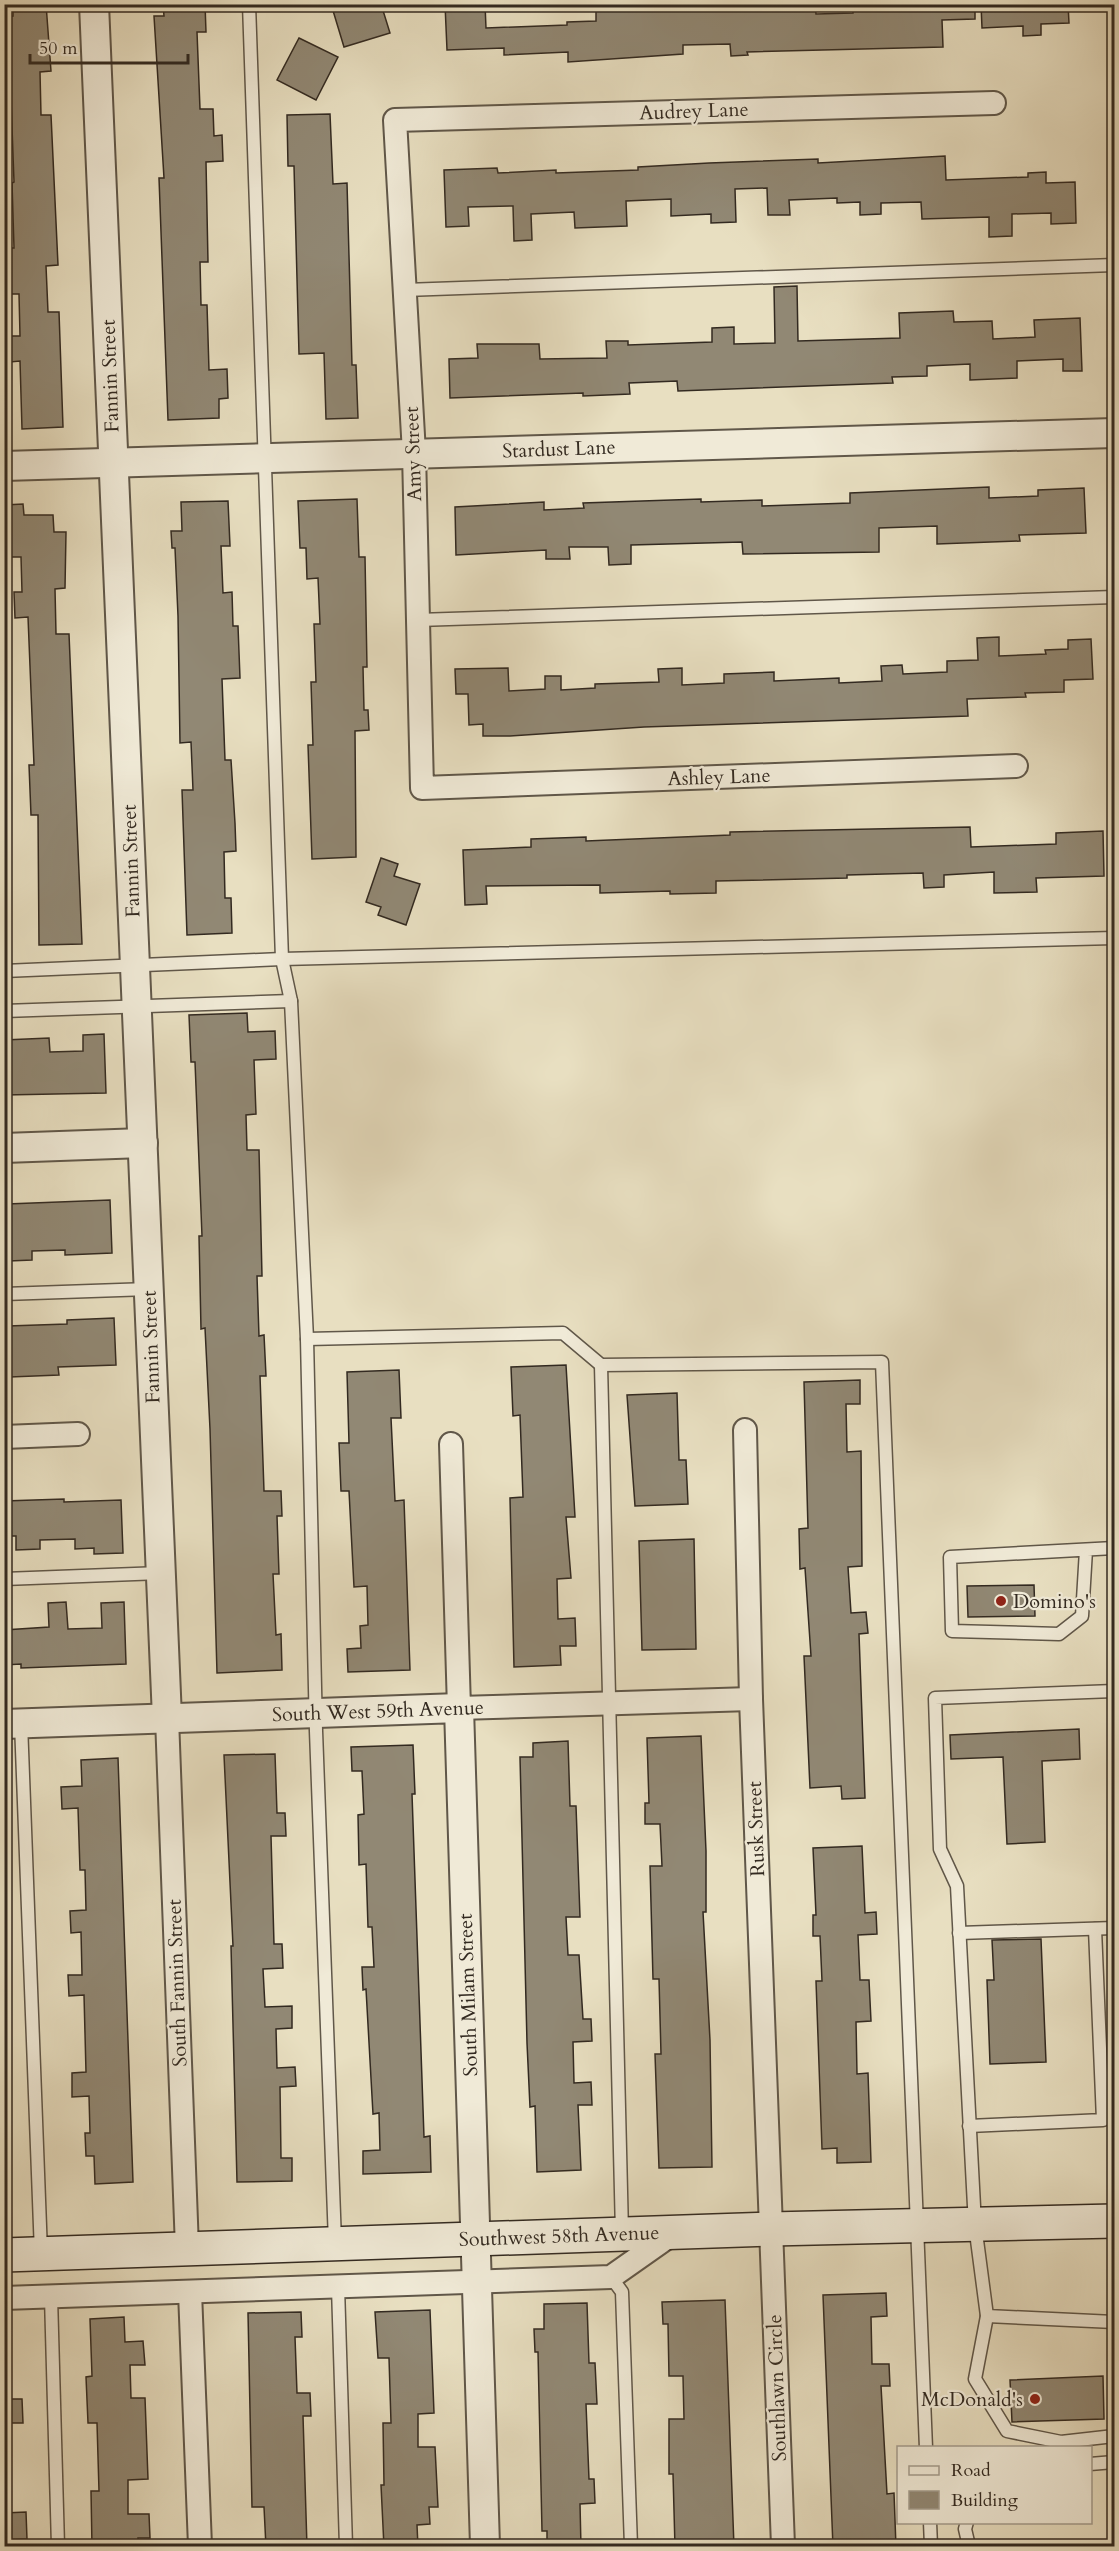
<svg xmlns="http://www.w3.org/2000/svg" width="1119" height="2551" viewBox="0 0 1119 2551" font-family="Cardo,serif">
	<rect width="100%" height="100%" fill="#e8dfc1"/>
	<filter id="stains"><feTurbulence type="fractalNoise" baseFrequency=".00333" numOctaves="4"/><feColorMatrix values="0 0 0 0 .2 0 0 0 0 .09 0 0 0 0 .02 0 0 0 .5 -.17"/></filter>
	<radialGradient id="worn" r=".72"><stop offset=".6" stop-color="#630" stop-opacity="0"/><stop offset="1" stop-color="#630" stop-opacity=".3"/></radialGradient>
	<g fill="#918874" stroke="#332a21" stroke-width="1.5">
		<path d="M13 4H46L51 71 40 72 41 115H51L58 265 46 266 48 312H59L63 427 22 429 20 361 10 362V336H20L19 294H8L6 248H14L12 183 14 182 11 100H4V17L13 16Z"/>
		<path d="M163 4H205L206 32H197L200 109H213L214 136 222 135 223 161 206 162 208 262H200L201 305H207L209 370 227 369 228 398 219 399V418L168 420 159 178H164L154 16H164Z"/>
		<path d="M331 4H381L390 33 344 47Z"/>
		<path d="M445 4H485L486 28 567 25V22L596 21V6L619 5V10L660 9V4H815L816 14 853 13V4H876V9L919 7 918 4H975V19L942 20 943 47 747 52 748 55 731 56 730 44 683 45V54L568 62V52L504 55V48L447 50Z"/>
		<path d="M981 4H1068L1069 23 1041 24V35L1023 36V26L982 28Z"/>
		<path d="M299 38 338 57 316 100 277 80Z"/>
		<path d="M330 114 333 184 347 183 352 365H356L358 418 326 419 324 353 299 354 294 166H288L287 115Z"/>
		<path d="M945 156 946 180 1028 177V173L1046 172V183L1075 182 1076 223 1051 224V213L1012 214V236L989 237V217L922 219 921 202 881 203V214L860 215V202L837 203V198L789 200 790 215H768L767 188 735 189 736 222 711 223V214L671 216V199L626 201 627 226 575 228 574 212 531 214 532 240 514 241 513 206 468 207 469 226 446 227 444 170 497 168 498 173 556 170V173L638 170V167L709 163 818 159V163Z"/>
		<path d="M797 286 798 341 900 338 899 313 953 311 954 322 992 321 993 339 1035 337 1034 320 1080 318 1082 371H1063V359L1017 361V378L970 380V364L927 366V376L892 377 893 383 678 391 677 381 629 383 630 394 583 396V393L450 398 449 359 478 358 477 344H539L540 359 607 358 606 341H628V345L712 342V328L734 327V344L775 343 774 287Z"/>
		<path d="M989 487V498L1038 496V490L1084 488 1086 533 1019 535 1020 541 937 544V526L879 528V552L743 554 742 542 631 545V564L609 565 608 547H569L570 559H546V550L456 555 455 507 544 502V510L584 508 583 503 701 499V502L762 500V506L850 503V493Z"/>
		<path d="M357 499 359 557H365L367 667H363L364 710H368L369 730 355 731 356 857 312 859 308 745H313L311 682H316L314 624H320L318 578 307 579 306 548H300L298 501Z"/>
		<path d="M228 501 230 546H221L223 593 232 592 233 626H238L240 678 222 679 225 760H231L235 823 236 851 224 852 225 898H231L232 933 187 935 182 790H193L191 742 180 743 178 616 175 548H172L171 531H182L181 502Z"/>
		<path d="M23 504 24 515H53L54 532H66L65 588 55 589 56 634H69L82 944 39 945 38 815H31L29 765H34L28 617 15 618 14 592H22L21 557H4V505Z"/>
		<path d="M999 637V656L1046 654 1045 650 1068 649V640L1091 639 1093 679 1064 680V692L1025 693 1026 697 967 699 968 716 644 727 510 736H483V724L469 725 468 694H456L455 669 508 668 509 691 545 689V676H561V690L595 688V684L659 682 658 669 682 668V685L724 683V674L774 672V681L839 678V683L882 681 881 666 902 665 903 674 947 672V661L978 660 977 638Z"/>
		<path d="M970 827 971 847 1056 844V833L1103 831 1104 876 1036 878 1037 892 994 893V872L944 875V887L924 888 923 873 847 875V878L716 881V893L670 894V891L600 893V885L486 886 487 904 465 905 463 850 531 847V839L586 837V841L730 835V832Z"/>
		<path d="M381 858 398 864 394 876 420 884 406 925 378 915 381 907 366 902Z"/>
		<path d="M247 1013 248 1032 275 1031 276 1059 254 1060 256 1114 246 1115 247 1150H259L262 1276H257L259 1336 264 1335 266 1376H260L264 1491H281L282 1516H277L279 1574H273L276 1635 281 1634 282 1670 217 1673 210 1429 205 1328 201 1329 199 1236H202L195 1062H191L189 1015Z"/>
		<path d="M104 1034 106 1093 4 1095V1040L49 1038 50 1052 83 1051V1035Z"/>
		<path d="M110 1200 112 1253 65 1255V1250L32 1251V1260L9 1261 7 1204Z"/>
		<path d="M114 1318 116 1365 58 1367 59 1375 10 1377 8 1326 67 1324V1320Z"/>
		<path d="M566 1365 575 1517H566L571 1578 557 1579 558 1619 575 1618 576 1646H560L561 1665 514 1667 510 1498 523 1497 520 1415 513 1416 511 1367Z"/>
		<path d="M399 1370 401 1418H391L395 1501 404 1500 410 1670 348 1672 347 1649 361 1648 360 1626 368 1625 367 1586 354 1587 349 1491H341L339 1443H349L347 1372Z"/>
		<path d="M860 1380V1404H846L847 1452 861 1451 862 1566 848 1567 851 1613 866 1612 868 1633 859 1634 865 1798 842 1799 841 1786 810 1788 804 1656H811L805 1568 800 1569 799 1529 808 1528 804 1382Z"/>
		<path d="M677 1393 679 1460H686L688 1504 635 1506 627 1395Z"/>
		<path d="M64 1499V1502L121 1500 123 1553 94 1554V1548L75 1549V1539L40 1540V1549L16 1550V1536H4V1501Z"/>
		<path d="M694 1539 696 1649 642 1650 639 1541Z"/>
		<path d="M1034 1585 1035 1616 968 1617 967 1586Z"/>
		<path d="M66 1602 68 1629 102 1628 101 1603 124 1602 126 1664 21 1668V1664L4 1665V1630L49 1627 48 1603Z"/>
		<path d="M1079 1729 1080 1759 1042 1761 1045 1842 1007 1844 1003 1757 951 1759 950 1735Z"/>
		<path d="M701 1736 706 1851V1912H703L710 2040 712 2167 659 2168 655 2054H661L659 1979H653L650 1866H662L660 1824H645V1803H649L647 1738Z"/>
		<path d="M568 1741 570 1806H576L580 1917H566L568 1955H579L583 2019H591L592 2041 573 2042 574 2083 591 2082 592 2105H578L581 2170 537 2172 535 2106 530 2107 527 2043 520 1757H533V1743Z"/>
		<path d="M413 1745 415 1794H412L424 2137 430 2136 431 2172 363 2174V2151L380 2150 379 2113 373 2114 366 1989 363 1990 362 1967H374L372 1927H368L366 1864 359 1865 358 1815 364 1814 362 1771H352L351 1747Z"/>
		<path d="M275 1754 277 1813H285L286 1836H271L274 1944H282L283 1968 263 1969 265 2007 292 2006V2028L276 2029 277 2068 295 2067 296 2086 280 2087 281 2158H292V2181L237 2182 231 1946H233L224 1755Z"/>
		<path d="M118 1758 133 2182 95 2184 94 2156H86L85 2133H90L89 2096 72 2097V2073L86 2072 84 1995 69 1996 68 1975H82L81 1932 71 1933 70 1911 86 1910 85 1870H80L78 1808 62 1809 61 1787 82 1786 81 1760Z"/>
		<path d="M862 1846 865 1913 876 1912 877 1934 858 1935 860 1980H869L871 2021 856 2022 857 2074 868 2073 871 2162 837 2163V2148L822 2149 816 1981H822L820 1936H813V1915H816L813 1848Z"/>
		<path d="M1041 1939 1046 2062 990 2064 987 1980H994L992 1940Z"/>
		<path d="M886 2293 887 2316 871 2317 872 2364H889L890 2386H881L887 2494 894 2493 896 2547H833L823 2295Z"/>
		<path d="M725 2300 734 2547H675L673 2474H669V2419H684L683 2376H669L668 2324H663L662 2302Z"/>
		<path d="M587 2303 589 2363H595L597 2404H586L589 2479H594L595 2503 580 2504 581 2547H547V2531H542L538 2352H535L534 2329H544V2304Z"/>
		<path d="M430 2310 434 2413 418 2414V2447H435L438 2507H429L430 2524 417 2525 418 2547H384L381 2485H384L383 2423H391L389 2358H378L375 2312Z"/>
		<path d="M301 2312 302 2337H295L297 2393H310L311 2416H303L307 2547H266L264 2507H252L248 2313Z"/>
		<path d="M124 2317 125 2342 143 2341 145 2365H130L131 2398H145L148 2479 128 2480V2514H149L150 2538H138V2547H92L91 2491H99L97 2423H88L86 2377 92 2376 90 2319Z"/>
		<path d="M1103 2376 1104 2419 1012 2422 1010 2380Z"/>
		<path d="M4 2399H22L23 2423H4Z"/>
		<path d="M26 2512 27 2539 4 2540V2513Z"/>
	</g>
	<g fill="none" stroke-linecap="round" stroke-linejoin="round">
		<defs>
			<g id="service">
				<path d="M249 4 282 959 291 1001 307 1339 316 1731 335 2242"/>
				<path d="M405 290 1114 265"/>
				<path d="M418 620 1114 597"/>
				<path d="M4 971 282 959 1114 938"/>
				<path d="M4 1011 291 1001"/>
				<path d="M4 1294 149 1289"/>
				<path d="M307 1339 563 1333 601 1365 882 1362 926 2448"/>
				<path d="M601 1365 622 2233"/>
				<path d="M1086 1550 1082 1616 1059 1634 952 1631 950 1557 1114 1548"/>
				<path d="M4 1579 161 1573"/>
				<path d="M1114 1691 935 1698 940 1849 957 1886 975 2225 987 2316 1114 2322"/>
				<path d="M21 1723 41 2253"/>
				<path d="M959 1933 1114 1928"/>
				<path d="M969 2126 1103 2120 1095 1929"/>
				<path d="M611 2277 622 2292 631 2546"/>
				<path d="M338 2287 346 2546"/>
				<path d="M51 2297 58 2546"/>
				<path d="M987 2316 975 2379 1007 2431 1061 2442 1114 2436"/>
				<path d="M1090 2464 1114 2462"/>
				<path d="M930 2522 931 2546"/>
				<path d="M967 2522 965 2529 969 2546"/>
			</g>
			<g id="minor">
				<path d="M994 103 395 120 414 453 422 788 1016 766"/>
				<path d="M745 1430 751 1699 783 2546"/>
				<path d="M4 1437 78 1434"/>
				<path d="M451 1444 459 1708 751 1699"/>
				<path d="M167 1718 187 2248"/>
				<path d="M190 2292 200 2546"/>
				<path d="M4 2298 611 2277 675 2232"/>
			</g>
			<g id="tertiary">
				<path d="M94 4 167 1718"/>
				<path d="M4 466 1114 433"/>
				<path d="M4 1148 143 1143"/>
				<path d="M4 1724 459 1708 485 2546"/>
			</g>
			<path id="secondary" d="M4 2255 771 2229 1114 2221"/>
		</defs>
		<use href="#service" stroke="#605749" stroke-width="15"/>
		<use href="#minor" stroke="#605749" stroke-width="26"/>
		<use href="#tertiary" stroke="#605749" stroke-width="32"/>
		<use href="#secondary" stroke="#332a21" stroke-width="36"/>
		<use href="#service" stroke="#f0ead7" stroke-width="12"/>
		<use href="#minor" stroke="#f0ead7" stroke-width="22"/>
		<use href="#tertiary" stroke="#f0ead7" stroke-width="28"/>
		<use href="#secondary" stroke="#f0ead7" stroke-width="33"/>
	</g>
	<g fill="#8f2418" stroke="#f0ead7" stroke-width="2">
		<circle cx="1001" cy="1601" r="6"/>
		<circle cx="1035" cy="2399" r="6"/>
	</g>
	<g text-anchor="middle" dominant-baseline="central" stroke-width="4.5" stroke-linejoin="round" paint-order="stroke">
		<g font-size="20" fill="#332a21" stroke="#f0ead7">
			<text transform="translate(694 111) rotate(-2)">Audrey Lane</text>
			<text transform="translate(110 376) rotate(-92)">Fannin Street</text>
			<text transform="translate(559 449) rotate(-2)">Stardust Lane</text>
			<text transform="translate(413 454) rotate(-92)">Amy Street</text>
			<text transform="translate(719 777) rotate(-2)">Ashley Lane</text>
			<text transform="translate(131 861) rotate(-92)">Fannin Street</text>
			<text transform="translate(151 1347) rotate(-92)">Fannin Street</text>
			<text transform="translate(378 1711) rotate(-2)">South West 59th Avenue</text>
			<text transform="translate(756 1829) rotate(-92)">Rusk Street</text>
			<text transform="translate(177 1983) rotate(-92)">South Fannin Street</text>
			<text transform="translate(468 1995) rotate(-92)">South Milam Street</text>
			<text transform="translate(559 2236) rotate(-2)">Southwest 58th Avenue</text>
			<text transform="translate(777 2388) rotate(-92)">Southlawn Circle</text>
		</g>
		<g font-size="20" fill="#332a21" stroke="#f0ead7" text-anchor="start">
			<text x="1013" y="1601">Domino's</text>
			<text x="1023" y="2399" text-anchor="end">McDonald's</text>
		</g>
	</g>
	<rect width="1119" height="2551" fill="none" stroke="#e8dfc1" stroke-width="24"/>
	<rect x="6" y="6" width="1107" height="2539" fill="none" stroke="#332a21" stroke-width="3"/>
	<rect x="12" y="12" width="1095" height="2527" fill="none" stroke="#332a21" stroke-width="1.5"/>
	<rect x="897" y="2446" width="195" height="78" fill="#f0ead7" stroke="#a49d8e" stroke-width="1.5"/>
	<rect x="909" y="2466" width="30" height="9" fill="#f0ead7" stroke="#a49d8e" stroke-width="1.5"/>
	<text x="951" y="2476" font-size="18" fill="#332a21">Road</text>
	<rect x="909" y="2491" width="30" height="18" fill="#918874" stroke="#a49d8e" stroke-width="1.5"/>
	<text x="951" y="2506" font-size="18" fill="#332a21">Building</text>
	<path d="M30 54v9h158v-9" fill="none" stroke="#332a21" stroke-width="3"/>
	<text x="39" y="54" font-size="18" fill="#332a21" stroke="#f0ead7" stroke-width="4.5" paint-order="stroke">50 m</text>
	<rect width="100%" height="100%" filter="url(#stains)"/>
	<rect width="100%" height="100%" fill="url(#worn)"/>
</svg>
